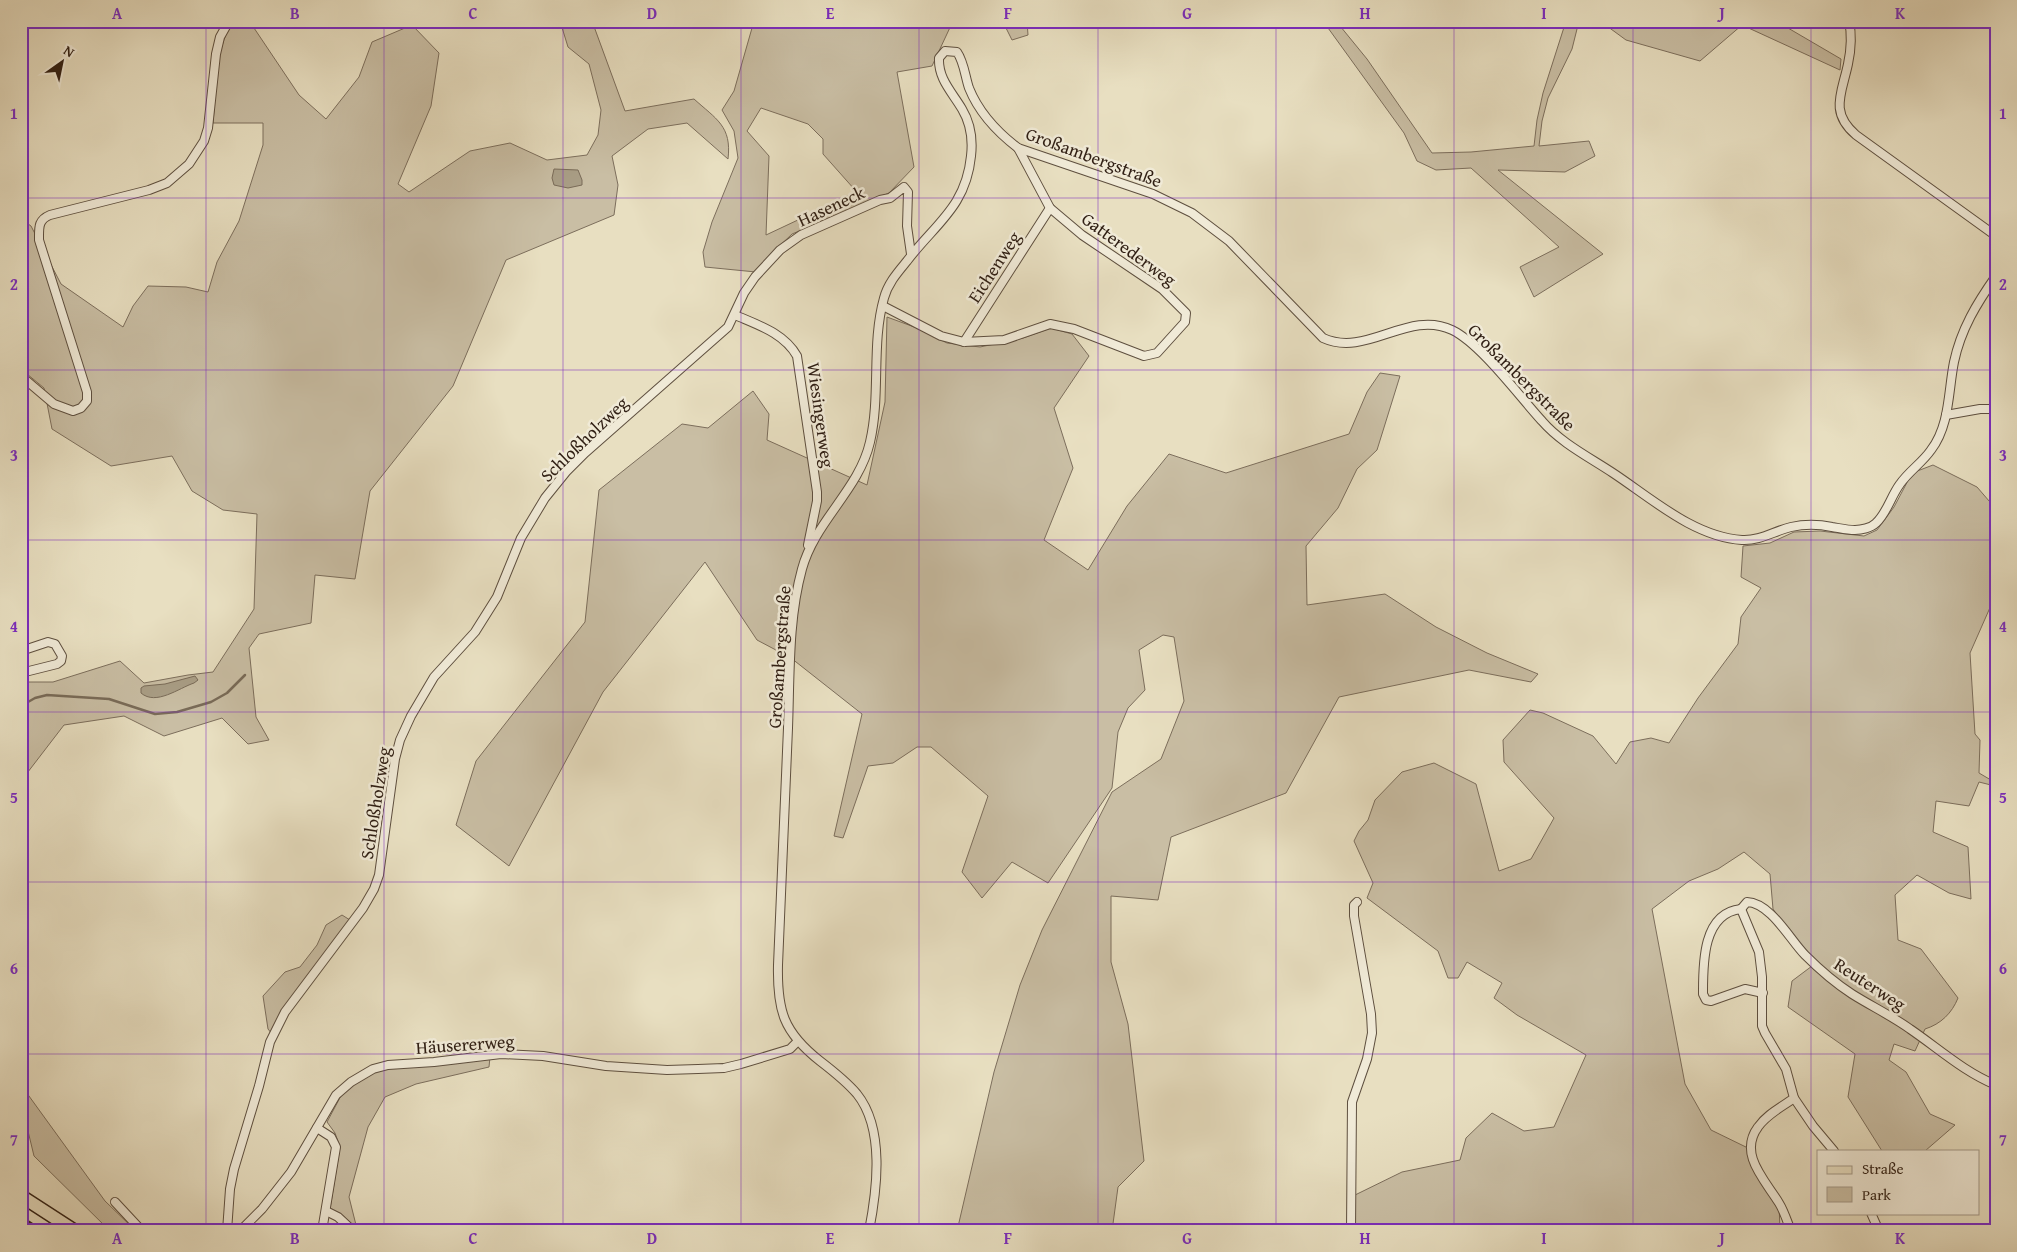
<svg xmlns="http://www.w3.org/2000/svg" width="2017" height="1252" viewBox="0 0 2017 1252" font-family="'Gentium Book Plus',serif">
	<rect width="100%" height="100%" fill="#e8dfc1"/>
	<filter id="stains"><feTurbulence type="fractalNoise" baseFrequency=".004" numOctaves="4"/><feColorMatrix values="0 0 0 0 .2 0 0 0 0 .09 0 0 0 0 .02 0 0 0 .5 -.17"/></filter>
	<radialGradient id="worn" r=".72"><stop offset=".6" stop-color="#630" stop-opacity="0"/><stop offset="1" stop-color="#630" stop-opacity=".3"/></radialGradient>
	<g fill="#c9bea4" stroke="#7c6e5c" fill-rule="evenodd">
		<path d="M560 21H592L625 111 694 99C716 119 732 126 728 159L687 123 648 129 612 156 618 185 614 215 506 260 453 386 370 491 355 579 315 575 311 623 259 634 249 648 256 717 269 740 248 744 222 718 164 736 124 716 64 725 21 781V682H53L120 661 144 683 188 675 213 672 254 609 257 514 223 510 192 491 172 456 111 466 52 429 44 388 21 369V219L31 226 61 284 123 327 133 306 148 286 186 287 208 292 217 262 239 221 263 145V123H213C216 90 214 52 232 23L252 25 299 95 326 119 359 77 372 42 412 25 439 53 431 106 398 184 409 192 470 151 510 143 547 160 587 155 598 135 601 110 589 64 568 47Z"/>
		<path d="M754 21H953L932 66 897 72 914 167 889 193 792 234 766 259 756 272 705 267 703 252 712 222 738 158 734 131 722 110 734 91ZM761 108 808 124 823 139V154L855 190 829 209 800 219 766 235 769 156 747 131Z"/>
		<path d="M994 21H1027L1028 35 1012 40 1003 22Z"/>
		<path d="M1323 21H1336L1367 59 1432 153 1471 152 1534 146 1537 120 1543 93 1566 21H1579L1572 49 1548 98 1542 121 1539 146 1589 141 1595 156 1565 172 1498 170 1603 254 1534 297 1520 267 1559 247 1471 168 1436 170 1417 161 1404 133Z"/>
		<path d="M1600 21H1776L1841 59 1840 70 1742 25 1700 61 1626 40Z"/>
		<path d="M887 317 917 328 947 343 980 347 1023 338 1051 328 1072 334 1089 356 1054 408 1073 468 1044 540 1088 570 1127 506 1169 454 1226 473 1349 434 1367 392 1380 373 1400 376 1377 450 1357 469 1338 508 1306 546 1307 605 1385 594 1436 627 1487 653 1538 674 1531 682 1469 670 1339 697 1286 793 1171 837 1158 900 1111 896V962L1128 1024 1144 1161 1118 1187 1112 1231H957L994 1072 1020 985 1042 930 1112 792 1161 759 1184 701 1174 637 1163 635 1139 650 1145 690 1128 708 1118 732 1112 788 1048 883 1012 862 982 898 962 872 988 796 931 747H917L893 763 868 766 843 838 834 836 862 714 791 658 757 640 705 562 603 692 509 866 456 825 476 761 585 622 599 490 682 424 708 428 753 391 769 414 767 440 867 485 885 402Z"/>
		<path d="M1933 465 1977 487 1996 509V594L1970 653 1975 734 1980 740 1979 773 1996 783 1995 786 1979 782 1969 806 1936 801 1933 832 1968 847 1971 899 1949 893 1917 875 1895 895 1898 940 1921 949 1958 998C1952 1013 1941 1024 1925 1029L1915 1051 1894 1044 1889 1060 1906 1072 1930 1114 1955 1125 1925 1151H1882L1848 1097 1855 1054 1788 1007 1792 981 1812 966 1773 909 1770 874 1744 852 1718 869 1689 881 1652 909 1685 1084 1711 1130 1750 1149 1779 1203 1780 1231H1354L1353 1196 1402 1172 1460 1160 1466 1138 1492 1113 1524 1131 1554 1127 1586 1055 1517 1015 1494 998 1502 983 1467 962 1458 978H1448L1438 951 1367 898 1373 883 1354 841 1359 831 1368 820 1375 800 1402 772 1434 763 1476 784 1499 871 1531 859 1554 818 1504 762 1503 740 1530 710 1543 713 1593 736 1616 764 1630 742 1651 738 1669 743 1698 698 1738 644 1741 617 1761 588 1741 577 1743 546 1770 543 1794 532 1820 531 1864 536 1877 530 1894 507 1912 473Z"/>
		<path d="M342 915 350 920 272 1034 268 1029 263 996 285 972 300 967 317 945 326 925Z"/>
		<path d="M490 1057 489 1067 416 1084 385 1097 368 1127 349 1197 357 1229 330 1209 340 1147 335 1133 327 1122 343 1092 374 1072 391 1067Z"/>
		<path d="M21 1085 105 1201 136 1231H110L34 1156 28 1131 21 1125Z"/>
	</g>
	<g fill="#a99e86" stroke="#796b58">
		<path d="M554 169 578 170 582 180V185L568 188 554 185 552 178Z"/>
		<path d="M195 676 198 680 194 683C179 688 156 706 141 693V688L144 686 165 684Z"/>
	</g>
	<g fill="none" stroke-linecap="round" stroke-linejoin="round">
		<path stroke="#796b58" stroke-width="2.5" d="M21 706 35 698 47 695 109 699 155 714 177 712 211 702 227 693 245 675"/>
		<defs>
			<g id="minor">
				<path d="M261 21 289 24 303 21"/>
				<path d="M1849 21C1852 35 1851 50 1848 64 1842 93 1829 112 1856 135L1996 236"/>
				<path d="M883 306 941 336 964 342 1004 340 1050 324 1074 329 1144 356 1157 353 1185 322 1186 313 1162 289 1082 235 1050 208 1018 148"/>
				<path d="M735 315C758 325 784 333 797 356L817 492V501L808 545"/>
				<path d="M964 342 1050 208"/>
				<path d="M21 376 54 404 73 411 81 408 87 401V392L39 240C39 227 38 220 50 215L149 190 167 183 189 164 204 141 208 128 216 54 220 37 229 21"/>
				<path d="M1946 415 1980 409H1996"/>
				<path d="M21 651 48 642 55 644 62 656 61 661 57 664 21 673"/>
				<path d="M1741 909 1759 952 1762 977V1026L1765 1033 1786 1069 1794 1098C1782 1107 1767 1114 1758 1127 1738 1154 1765 1180 1779 1203 1784 1211 1787 1221 1791 1231"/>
				<path d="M1741 909 1747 902C1771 903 1790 940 1805 955 1819 969 1835 983 1852 994 1871 1006 1892 1016 1910 1029 1938 1048 1964 1072 1996 1085"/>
				<path d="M1741 909C1702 913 1703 965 1703 994L1706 1000 1711 1001 1745 989 1763 993"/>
				<path d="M1794 1098 1813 1126 1834 1151"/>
				<path d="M317 1128 331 1137 336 1147 322 1231"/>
				<path d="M115 1202 142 1231"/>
				<path d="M326 1211 338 1217 353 1231"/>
				<path d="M1871 1213 1879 1231"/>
				<path d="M227 1231 230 1189 234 1169 259 1086 270 1042 285 1012 363 908 374 889 379 875 395 759 400 740 411 716 434 677 475 632 497 597 521 538 545 498 566 472 585 453 728 327 744 293 755 277 780 250 801 235 880 200 890 198 904 187 908 192 907 226 911 254"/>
				<path d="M240 1231 262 1209 291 1172 336 1095 351 1082 373 1069 388 1065 434 1062 501 1054 543 1056 606 1066 667 1070 698 1069 724 1068 741 1064 790 1049 797 1042"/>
				<path d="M869 1231C877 1190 885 1129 857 1094 846 1081 833 1071 820 1061 783 1032 777 1010 778 965 781 886 785 807 788 728 790 675 788 620 802 569 815 521 859 490 870 442 881 395 871 344 884 298 888 283 898 272 907 261 935 224 966 207 971 156 973 139 971 124 962 109 952 92 938 79 939 58L945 51 957 52C964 62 965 76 969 88 979 113 997 132 1018 148L1153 194 1192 213 1229 241 1323 338C1367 358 1408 309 1452 330 1481 344 1519 396 1542 421 1561 443 1589 457 1613 473 1651 498 1694 537 1742 540 1760 541 1774 531 1791 527 1804 524 1818 524 1832 527 1839 528 1847 530 1855 530 1861 530 1871 528 1876 523 1887 513 1891 496 1900 484 1909 471 1922 463 1931 450 1950 425 1948 392 1954 362 1961 329 1977 303 1996 276"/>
				<path d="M1351 1231 1352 1102 1367 1059 1372 1033 1371 1014 1354 916V905L1357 902"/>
			</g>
			<path id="primary" d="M21 1196 75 1231"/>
		</defs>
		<use href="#minor" stroke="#5e4f3f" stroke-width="10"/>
		<use href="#primary" stroke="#301f14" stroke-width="15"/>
		<use href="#minor" stroke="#f0ead7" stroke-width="8"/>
		<use href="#primary" stroke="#e8dfc1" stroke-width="12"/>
		<defs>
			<path id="rail" d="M21 1218 41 1231"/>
		</defs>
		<use href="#rail" stroke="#301f14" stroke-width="4.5"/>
		<use href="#rail" stroke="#f0ead7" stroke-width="2.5" stroke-dasharray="8" stroke-linecap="butt"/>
	</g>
	<path fill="none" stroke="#7b2cbf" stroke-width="1" stroke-opacity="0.55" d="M206 21V1231M384 21V1231M563 21V1231M741 21V1231M919 21V1231M1098 21V1231M1276 21V1231M1454 21V1231M1633 21V1231M1811 21V1231M21 198H1996M21 370H1996M21 540H1996M21 712H1996M21 882H1996M21 1054H1996"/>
	<g text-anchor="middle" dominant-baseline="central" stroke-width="5" stroke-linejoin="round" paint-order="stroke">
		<g font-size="18" fill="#301f14" stroke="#f0ead7">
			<text transform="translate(1094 157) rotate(20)">Großambergstraße</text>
			<text transform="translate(831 206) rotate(-25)">Haseneck</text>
			<text transform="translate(1129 249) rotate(36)">Gatterederweg</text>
			<text transform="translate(994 267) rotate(-57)">Eichenweg</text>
			<text transform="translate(1522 377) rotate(45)">Großambergstraße</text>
			<text transform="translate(821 415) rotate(82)">Wiesingerweg</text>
			<text transform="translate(584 439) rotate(-44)">Schloßholzweg</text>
			<text transform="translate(779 657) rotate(-86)">Großambergstraße</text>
			<text transform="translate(375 803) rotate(-81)">Schloßholzweg</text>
			<text transform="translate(1870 984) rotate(33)">Reuterweg</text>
			<text transform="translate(465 1044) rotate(-4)">Häusererweg</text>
		</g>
	</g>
	<rect width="2017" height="1252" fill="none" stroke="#e8dfc1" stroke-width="55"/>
	<rect x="1817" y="1150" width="162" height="65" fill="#f0ead7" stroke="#a39989"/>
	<rect x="1827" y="1166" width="25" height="8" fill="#e8dfc1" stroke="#a39989"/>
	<text x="1862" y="1174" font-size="15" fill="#301f14">Straße</text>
	<rect x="1827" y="1187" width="25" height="15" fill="#c9bea4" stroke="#a39989"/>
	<text x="1862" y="1200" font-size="15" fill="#301f14">Park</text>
	<g transform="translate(62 62) rotate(33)" stroke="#f0ead7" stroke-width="4" paint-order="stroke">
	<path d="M0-4L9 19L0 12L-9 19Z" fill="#301f14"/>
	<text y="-8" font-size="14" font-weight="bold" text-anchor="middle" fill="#301f14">N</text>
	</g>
	<rect x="28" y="28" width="1962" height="1196" fill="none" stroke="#7b2cbf" stroke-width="2"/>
	<g font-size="16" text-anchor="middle" font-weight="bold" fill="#7b2cbf">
		<text x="117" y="19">A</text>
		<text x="295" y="19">B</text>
		<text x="473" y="19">C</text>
		<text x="652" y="19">D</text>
		<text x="830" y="19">E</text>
		<text x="1008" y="19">F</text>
		<text x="1187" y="19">G</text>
		<text x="1365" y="19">H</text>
		<text x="1544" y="19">I</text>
		<text x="1722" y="19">J</text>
		<text x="1900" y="19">K</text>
		<text x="14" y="119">1</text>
		<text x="2003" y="119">1</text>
		<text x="14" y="290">2</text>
		<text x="2003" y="290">2</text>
		<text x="14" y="461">3</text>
		<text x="2003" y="461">3</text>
		<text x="14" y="632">4</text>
		<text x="2003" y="632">4</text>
		<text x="14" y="803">5</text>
		<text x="2003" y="803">5</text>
		<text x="14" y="974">6</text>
		<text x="2003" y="974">6</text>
		<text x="14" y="1145">7</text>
		<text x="2003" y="1145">7</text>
		<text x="117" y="1244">A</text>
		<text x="295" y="1244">B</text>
		<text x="473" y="1244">C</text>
		<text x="652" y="1244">D</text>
		<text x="830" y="1244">E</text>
		<text x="1008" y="1244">F</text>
		<text x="1187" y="1244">G</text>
		<text x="1365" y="1244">H</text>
		<text x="1544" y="1244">I</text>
		<text x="1722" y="1244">J</text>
		<text x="1900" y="1244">K</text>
	</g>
	<rect width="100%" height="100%" filter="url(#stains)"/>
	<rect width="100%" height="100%" fill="url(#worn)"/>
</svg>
